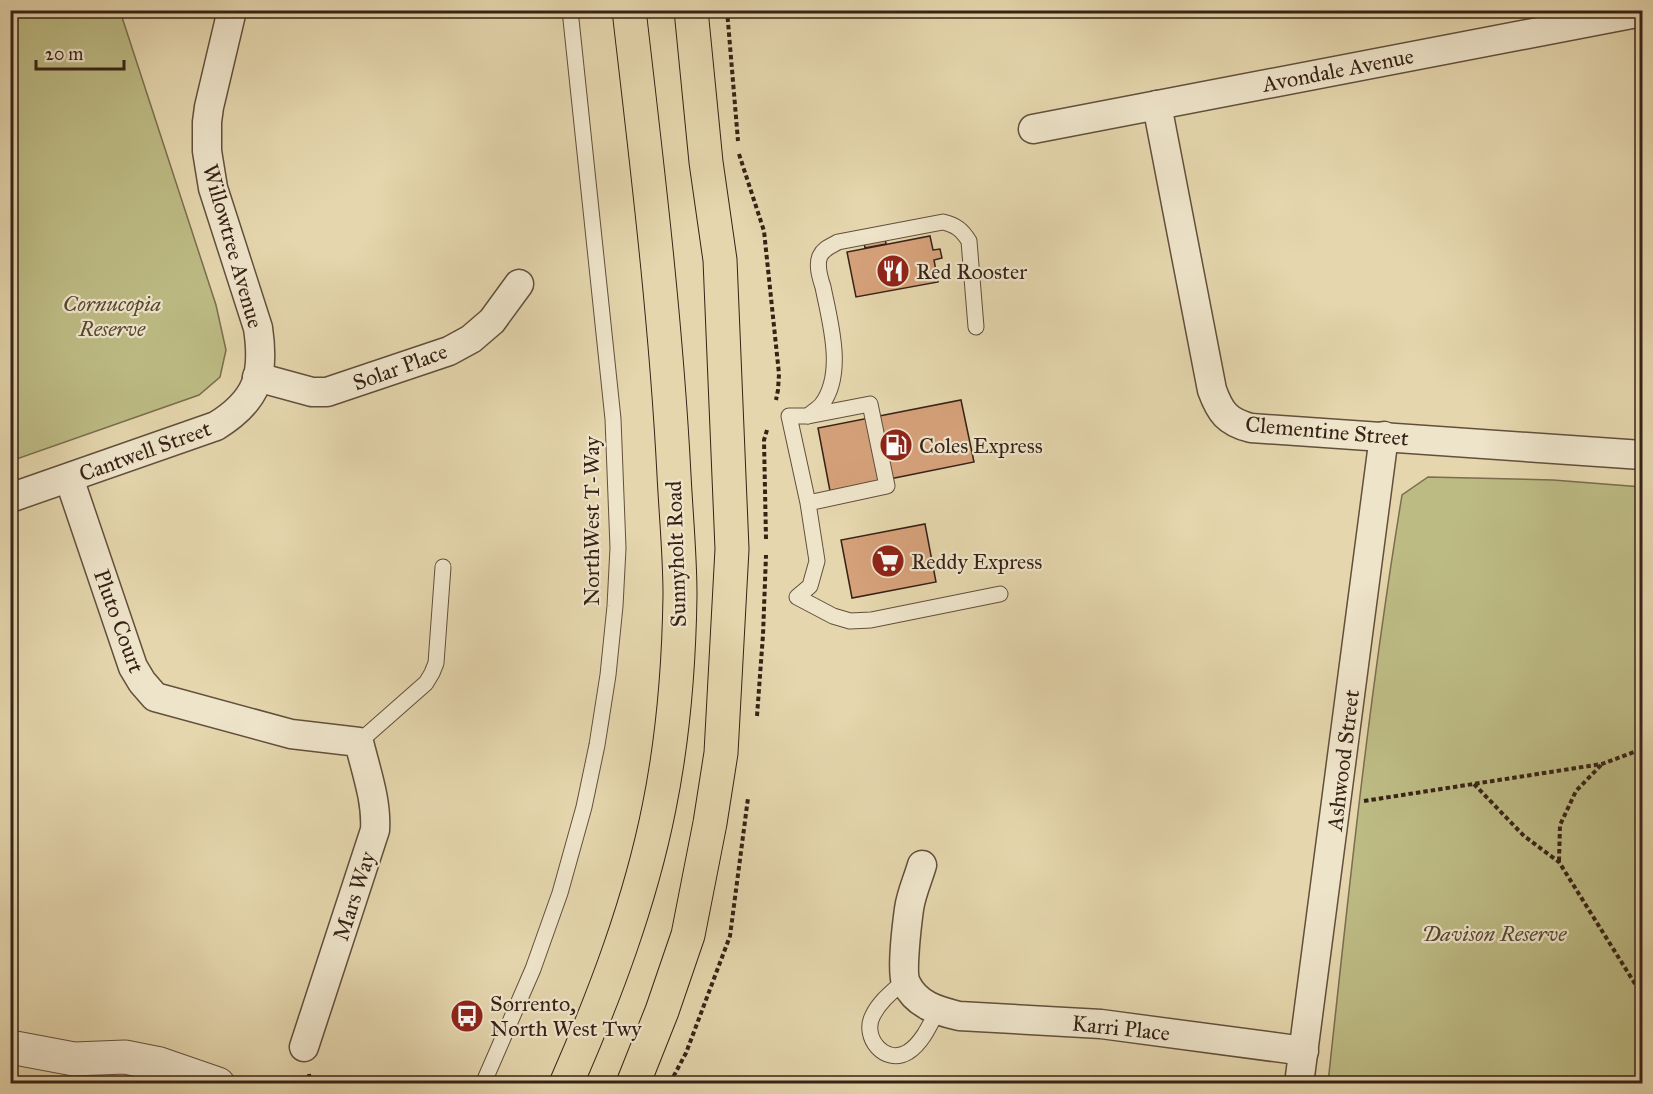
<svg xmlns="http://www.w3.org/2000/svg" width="1653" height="1094" viewBox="0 0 1653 1094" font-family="'IM FELL Great Primer',serif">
	<rect width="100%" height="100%" fill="#e5d6ad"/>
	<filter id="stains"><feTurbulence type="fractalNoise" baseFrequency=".00333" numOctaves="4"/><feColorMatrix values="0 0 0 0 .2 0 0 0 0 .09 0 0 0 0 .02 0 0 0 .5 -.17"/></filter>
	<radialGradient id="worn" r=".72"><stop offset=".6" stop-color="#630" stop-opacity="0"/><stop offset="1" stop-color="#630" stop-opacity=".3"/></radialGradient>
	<g fill="#bdbb84" stroke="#7a6e4e" stroke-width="1.5">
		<path d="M10 11H120L216 305 226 350 220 377 199 395 11 461Z"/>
		<path d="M1428 477 1553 480 1642 487V1083H1328C1349 887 1370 690 1402 495Z"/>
	</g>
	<g fill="#d5a17a" stroke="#372217" stroke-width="1.5">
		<path d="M884 229 886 244 865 248 862 233Z"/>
		<path d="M930 236 933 250 940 249 942 258 934 260 938 282 856 297 847 252Z"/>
		<path d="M961 400 974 462 830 491 818 428Z"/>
		<path d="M925 524 936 582 852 598 841 540Z"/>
	</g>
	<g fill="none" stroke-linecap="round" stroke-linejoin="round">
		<defs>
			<g id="service">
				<path d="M808 416C812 412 818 409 822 404 845 373 830 322 823 287 820 278 816 265 820 256 824 248 831 246 838 242L943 222C956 225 962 230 969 241L976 327"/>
				<path d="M808 503 887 486 870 404 808 416H789L808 503 817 561 810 586 797 597 833 616 850 621 871 620 1000 594"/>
				<path d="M359 742 426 683 432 673 436 663 443 567"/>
				<path d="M904 981C893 991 880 1001 873 1015 861 1037 885 1066 908 1052 922 1043 930 1025 937 1011"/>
				<path d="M483 1084 533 969 560 893 584 807 597 745 608 675 615 606 618 548 613 419 570 10"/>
			</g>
			<g id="minor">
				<path d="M1157 105 1212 390C1220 412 1227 422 1251 428L1642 455"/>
				<path d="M1033 129 1642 12"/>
				<path d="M257 377 312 392H327L449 351 471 339 492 321 519 284"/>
				<path d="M69 478 133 667 142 682 155 697 291 734 359 742C366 771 377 801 375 830L304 1047"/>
				<path d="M10 498 216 426C258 400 265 375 258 328L213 188 207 151V122L209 107 232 10"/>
				<path d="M922 865C918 879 911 894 909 909 907 924 901 972 906 983 916 1005 938 1011 959 1016L1101 1024 1304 1051"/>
				<path d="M1299 1084 1384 436"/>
			</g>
			<path id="tertiary" d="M10 1047 74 1059 125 1057 160 1064 218 1084"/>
			<g id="primary">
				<path d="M566 1084C605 995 640 903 659 808 673 739 679 666 680 595 680 555 676 515 674 475 666 320 647 165 629 10"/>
				<path d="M633 1084 662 1011 688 935 710 823 721 753 732 549 720 260 706 162 691 10"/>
			</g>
		</defs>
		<use href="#service" stroke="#624f3c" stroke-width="17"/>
		<use href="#minor" stroke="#624f3c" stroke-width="31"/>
		<use href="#tertiary" stroke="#624f3c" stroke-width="35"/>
		<use href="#primary" stroke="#372217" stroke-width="35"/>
		<g stroke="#372217" stroke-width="4" stroke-dasharray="4.5 3" stroke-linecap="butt">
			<path d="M727 10 738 141"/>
			<path d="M739 154 764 231 779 374 778 390 776 400"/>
			<path d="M766 539 764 440 767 430"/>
			<path d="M757 716 763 635 766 555"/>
			<path d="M1474 784 1524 836 1559 862 1642 995"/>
			<path d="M1364 801 1602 764 1642 749"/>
			<path d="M1559 861 1560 825 1576 791 1601 765"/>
			<path d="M309 1074 310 1084"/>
			<path d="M670 1083 686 1053 730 936 748 798"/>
		</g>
		<use href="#service" stroke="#eee4ca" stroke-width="15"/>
		<use href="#minor" stroke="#eee4ca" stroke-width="28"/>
		<use href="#tertiary" stroke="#eee4ca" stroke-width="33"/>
		<use href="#primary" stroke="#e5d6ad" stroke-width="33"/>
	</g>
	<defs>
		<symbol id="restaurant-disc" viewBox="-11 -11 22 22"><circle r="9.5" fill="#8f2418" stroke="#eee4ca"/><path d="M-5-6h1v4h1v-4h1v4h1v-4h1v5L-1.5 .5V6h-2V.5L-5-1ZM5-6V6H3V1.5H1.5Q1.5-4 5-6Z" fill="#fff"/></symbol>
		<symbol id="fuel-disc" viewBox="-11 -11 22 22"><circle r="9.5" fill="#8f2418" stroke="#eee4ca"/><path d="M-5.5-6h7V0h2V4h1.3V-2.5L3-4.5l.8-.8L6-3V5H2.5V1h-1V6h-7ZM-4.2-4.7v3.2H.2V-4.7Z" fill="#fff"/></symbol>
		<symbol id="supermarket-disc" viewBox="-11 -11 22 22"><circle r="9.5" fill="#8f2418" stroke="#eee4ca"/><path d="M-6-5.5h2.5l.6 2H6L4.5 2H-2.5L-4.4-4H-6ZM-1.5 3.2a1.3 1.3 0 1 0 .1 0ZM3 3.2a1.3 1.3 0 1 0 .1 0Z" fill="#fff"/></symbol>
		<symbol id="bus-disc" viewBox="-11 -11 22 22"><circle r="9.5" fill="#8f2418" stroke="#eee4ca"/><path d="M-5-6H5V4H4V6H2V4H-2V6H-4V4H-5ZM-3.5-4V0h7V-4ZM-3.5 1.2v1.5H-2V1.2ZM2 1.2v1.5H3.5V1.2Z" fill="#fff"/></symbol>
	</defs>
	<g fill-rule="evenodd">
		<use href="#restaurant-disc" x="874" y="252" width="38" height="38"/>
		<use href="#fuel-disc" x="877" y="426" width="38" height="38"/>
		<use href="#supermarket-disc" x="869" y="542" width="38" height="38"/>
		<use href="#bus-disc" x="448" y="997" width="38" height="38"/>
	</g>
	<g text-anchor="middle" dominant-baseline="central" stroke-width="4.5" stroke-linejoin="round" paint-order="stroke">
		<g font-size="22" fill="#372217" stroke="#eee4ca">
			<text transform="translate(1338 70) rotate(-11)">Avondale Avenue</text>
			<text transform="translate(233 246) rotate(74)">Willowtree Avenue</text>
			<text transform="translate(400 367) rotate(-20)">Solar Place</text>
			<text transform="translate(1327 431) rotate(5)">Clementine Street</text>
			<text transform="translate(145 451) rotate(-20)">Cantwell Street</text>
			<text transform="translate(591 521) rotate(-90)">NorthWest T-Way</text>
			<text transform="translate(676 554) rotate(-92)">Sunnyholt Road</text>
			<text transform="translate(119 621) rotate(70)">Pluto Court</text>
			<text transform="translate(1343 760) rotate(-83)">Ashwood Street</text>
			<text transform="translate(354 896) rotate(-72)">Mars Way</text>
			<text transform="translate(1121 1028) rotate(6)">Karri Place</text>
		</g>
		<g font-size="22" fill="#372217" stroke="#eee4ca" text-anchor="start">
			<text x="916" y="271">Red Rooster</text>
			<text x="919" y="445">Coles Express</text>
			<text x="911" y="561">Reddy Express</text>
			<text x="490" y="1003">Sorrento,<tspan x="490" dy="25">North West Twy</tspan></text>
		</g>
		<g font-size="22" font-style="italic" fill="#584832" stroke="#eee4ca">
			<text x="112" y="303">Cornucopia<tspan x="112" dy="25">Reserve</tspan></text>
			<text x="1494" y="933">Davison Reserve</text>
		</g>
	</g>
	<rect width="1653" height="1094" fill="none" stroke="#e5d6ad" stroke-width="36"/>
	<rect x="12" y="12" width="1629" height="1070" fill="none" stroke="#372217" stroke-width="3"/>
	<rect x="18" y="18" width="1617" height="1058" fill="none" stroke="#372217" stroke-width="1.5"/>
	<path d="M36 60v9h88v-9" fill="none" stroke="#372217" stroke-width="3"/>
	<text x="45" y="60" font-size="18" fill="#372217" stroke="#eee4ca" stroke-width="4.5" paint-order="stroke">20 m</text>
	<rect width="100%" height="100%" filter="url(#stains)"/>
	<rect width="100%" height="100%" fill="url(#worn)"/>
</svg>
